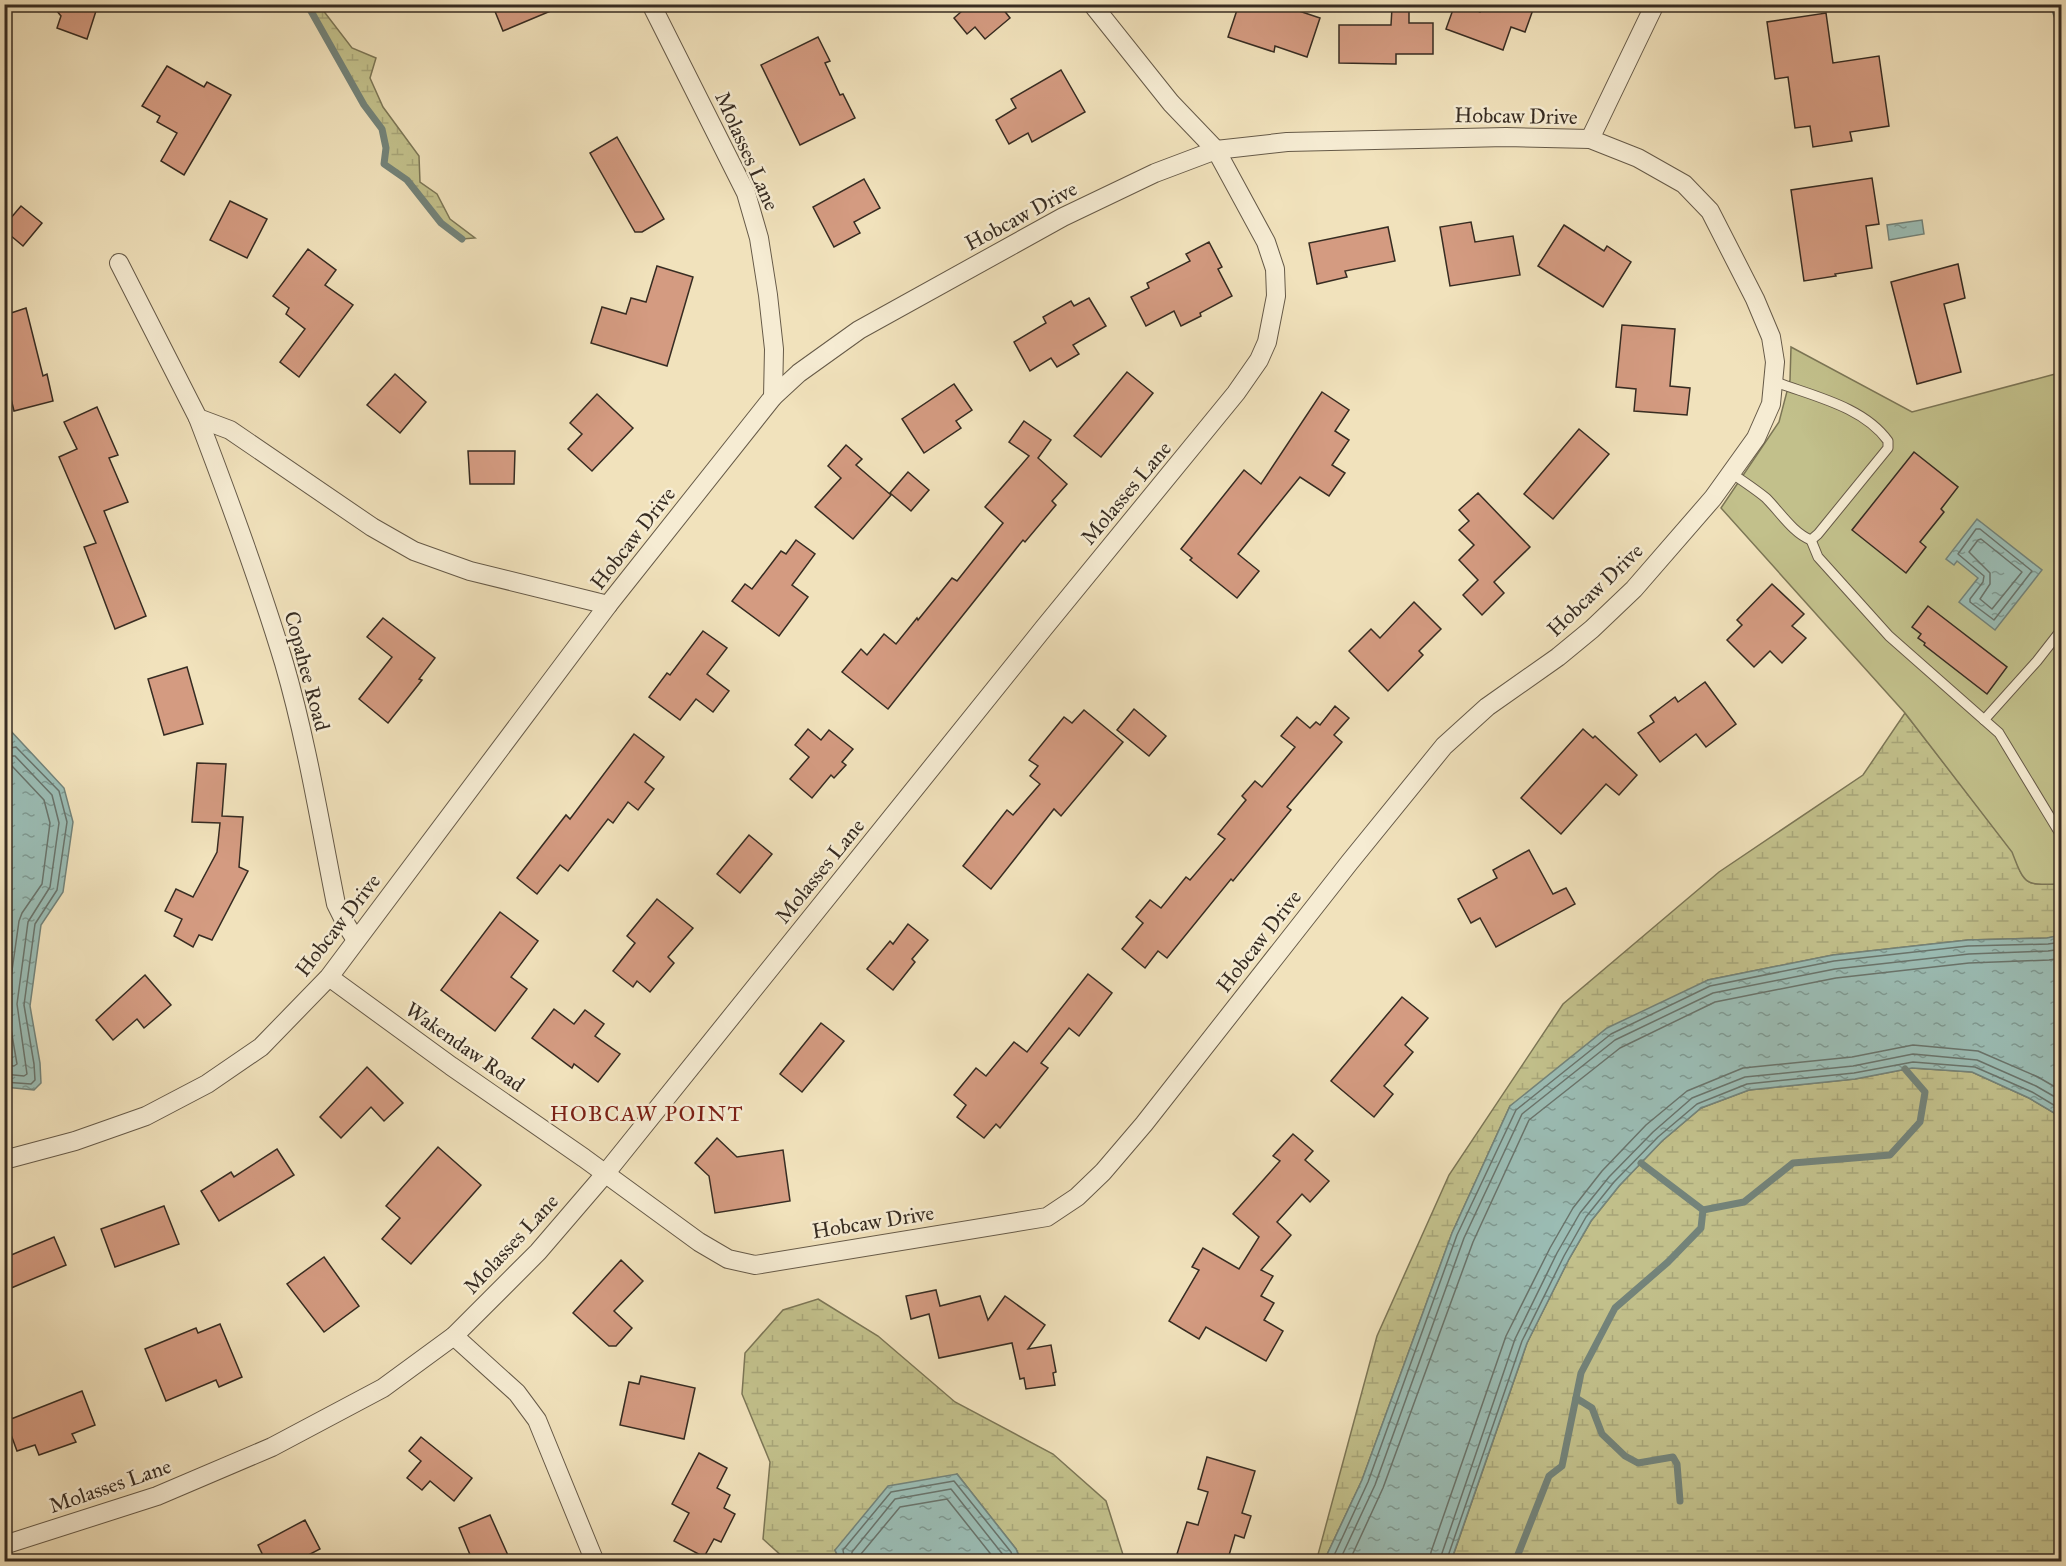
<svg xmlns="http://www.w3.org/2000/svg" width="2066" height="1566" viewBox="0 0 2066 1566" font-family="'IM FELL Great Primer',serif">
	<defs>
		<pattern id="wetland-marsh" width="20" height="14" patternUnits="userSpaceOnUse" patternTransform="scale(1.5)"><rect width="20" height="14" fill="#c2c08b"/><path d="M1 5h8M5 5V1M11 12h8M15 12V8" fill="none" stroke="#a7a578"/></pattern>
		<pattern id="water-ripples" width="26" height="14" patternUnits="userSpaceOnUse" patternTransform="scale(1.5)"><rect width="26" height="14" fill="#9bbdb5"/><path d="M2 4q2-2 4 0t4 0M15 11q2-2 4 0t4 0" fill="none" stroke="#7f9a93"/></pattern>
	</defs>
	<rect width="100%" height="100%" fill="#f1e2bc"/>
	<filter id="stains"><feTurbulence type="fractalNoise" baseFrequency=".00333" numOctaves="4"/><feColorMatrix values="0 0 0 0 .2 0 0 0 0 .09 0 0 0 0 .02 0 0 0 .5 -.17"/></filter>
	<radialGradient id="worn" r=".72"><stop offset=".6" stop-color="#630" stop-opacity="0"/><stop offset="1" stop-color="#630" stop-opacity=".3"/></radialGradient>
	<g fill="url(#wetland-marsh)" stroke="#7c7656" stroke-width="1.5">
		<path d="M307 5H319L352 48 376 58 370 78 383 107 419 156 420 182 437 194 450 219 475 238 462 239 441 223 407 180 384 164 385 152 382 129 364 105Z"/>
		<path d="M4 693 8 709 9 744 5 742Z"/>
		<path d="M1905 713 2013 852C2025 886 2025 885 2061 884V935L2048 938 1968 940 1833 955 1708 980 1510 1106 1452 1233 1362 1480 1324 1561 1316 1562 1377 1336 1449 1175 1563 1004 1719 872 1863 775Z"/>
		<path d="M1912 1068 1972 1072 2029 1098 2061 1117V1561L1451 1562 1527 1343 1569 1259 1591 1221 1619 1186 1662 1141 1701 1108 1749 1090 1855 1079Z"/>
		<path d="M818 1299 878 1336 955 1402 1053 1454 1106 1501 1125 1561H1021L1016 1549 957 1474 835 1550 840 1561H800L785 1559 763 1539 770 1462 742 1394 745 1353 783 1310Z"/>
	</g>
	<path fill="#c2c08b" stroke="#7c7656" stroke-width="1.5" d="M1791 347 1912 412 2059 373 2062 387 2061 884C2025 885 2025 886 2012 852L1905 713 1721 508 1779 422 1790 380Z"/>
	<g fill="url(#water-ripples)" stroke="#73837a" stroke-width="1.5">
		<path d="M2050 5H2061V35Z"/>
		<path d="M1922 220 1924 234 1889 240 1887 225Z"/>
		<path d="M1977 519 2042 570 1995 630 1959 602 1978 578 1957 561 1954 565 1946 559Z"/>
		<path d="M9 729 64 788 73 822 63 892 41 925 30 1006 40 1063 41 1083 34 1090 5 1087 4 742 9 743Z"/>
		<path d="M2061 935V1117L2029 1098 1972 1072 1912 1068 1855 1079 1749 1090 1701 1108 1662 1141 1619 1186 1591 1221 1569 1259 1527 1343 1451 1561H1324L1362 1480 1452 1233 1510 1106 1607 1028 1708 980 1833 955 1968 940 2047 938Z"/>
		<path d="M957 1474 1016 1549 1021 1561H840L835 1550 888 1486Z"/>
	</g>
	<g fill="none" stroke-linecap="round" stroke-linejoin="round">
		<g stroke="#69746c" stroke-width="1.5">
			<path d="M1976 529H1980L2032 571 1994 620 1970 602V599L1983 582 1984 576 1958 554Z"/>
			<path d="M1981 539 2022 572 1992 609 1980 599 1990 584V573L1969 552 1978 540Z"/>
			<path d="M4 749 16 747 59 791 67 822 57 890 35 924 24 1005 34 1064 35 1080 31 1084 4 1082"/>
			<path d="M4 756H15L52 795 59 823 50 887 28 922 17 1004 27 1074 24 1076 4 1074"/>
			<path d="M4 765 12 766 44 800 50 823 42 884 22 913 19 921 7 1006 17 1064 14 1066 4 1065"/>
			<path d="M845 1562 843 1550 891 1492 954 1481 1011 1552 1015 1562"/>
			<path d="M852 1562V1552L895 1499 951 1489 1004 1556 1007 1562"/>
			<path d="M861 1562V1554L900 1507 947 1499 997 1562"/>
			<path d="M1331 1562 1368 1482 1457 1235 1516 1110 1611 1034 1710 986 1834 961 1968 946 2048 944 2062 942"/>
			<path d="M1339 1562 1375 1485 1464 1238 1522 1114 1615 1040 1713 993 1835 969 1969 954 2048 951 2062 949"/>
			<path d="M1349 1562 1383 1488 1473 1242 1529 1120 1620 1048 1715 1002 1836 978 1969 963 2049 960 2062 958"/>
			<path d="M1430 1562 1431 1552 1506 1336 1550 1248 1573 1208 1602 1171 1646 1125 1687 1091 1743 1068 1852 1057 1913 1045 1978 1051 2038 1077 2062 1091"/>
			<path d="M1439 1562 1515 1339 1557 1253 1580 1213 1609 1177 1653 1132 1692 1098 1745 1077 1853 1066 1913 1054 1977 1060 2036 1086 2062 1101"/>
			<path d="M1446 1562 1522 1341 1564 1256 1586 1217 1614 1182 1658 1137 1697 1104 1747 1084 1854 1073 1913 1062 1975 1067 2032 1092 2062 1110"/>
		</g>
		<g stroke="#73837a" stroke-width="7">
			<path d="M307 4 364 105 382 129 386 148 384 164 407 180 441 223 462 239"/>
			<path d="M4 738 9 744"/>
			<path d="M1703 1210 1744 1202 1793 1163 1890 1155 1920 1122 1925 1092 1905 1069"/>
			<path d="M1576 1398 1592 1408 1602 1434 1625 1456 1638 1463 1673 1457 1677 1464 1680 1501"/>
			<path d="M1515 1562 1549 1476 1562 1466 1581 1373 1615 1308 1668 1262 1701 1228 1703 1210 1641 1163"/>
		</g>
	</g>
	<g fill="#d49b81" stroke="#372c22" stroke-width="1.5">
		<path d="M51 4H79L96 11 87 39 57 28 61 16Z"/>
		<path d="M492 4H565V5L503 31Z"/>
		<path d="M970 4H999L1010 18 985 39 975 27 967 34 954 18Z"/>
		<path d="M1239 4H1278L1320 18 1307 57 1275 46 1274 52 1228 37Z"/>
		<path d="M1455 4H1461L1480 12 1483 4H1535L1525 32 1511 27 1503 50 1446 29Z"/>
		<path d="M1392 8H1409V23H1433V54H1396V64L1339 63V25H1391Z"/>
		<path d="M1826 13 1833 63 1879 56 1889 126 1850 132 1852 141 1813 147 1810 126 1795 128 1788 77 1775 79 1767 22Z"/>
		<path d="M818 37 830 61 825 63 840 95 843 94 855 118 800 145 761 65Z"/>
		<path d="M167 66 204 87 207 82 231 95 184 175 161 161 177 133 157 122 160 116 142 106Z"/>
		<path d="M1061 70 1085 112 1032 142 1028 133 1009 144 996 120 1016 108 1011 99Z"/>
		<path d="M617 137 664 219 642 232H635L590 153Z"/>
		<path d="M1872 178 1879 224 1866 226 1872 268 1835 274 1836 276 1804 281 1791 190Z"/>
		<path d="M864 179 880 208 854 222 860 233 834 247 813 207Z"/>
		<path d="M230 201 267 219 247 258 210 240Z"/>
		<path d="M21 206 42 223 23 246 4 230V226Z"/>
		<path d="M1471 222 1475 242 1513 236 1520 275 1450 286 1440 227Z"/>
		<path d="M1564 225 1604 251 1607 246 1631 262 1603 307 1538 266Z"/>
		<path d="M1388 227 1395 261 1345 271 1347 277 1317 284 1309 243Z"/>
		<path d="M1209 242 1222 267 1218 269 1232 296 1200 313 1201 316 1181 326 1174 311 1146 326 1131 297 1149 288 1147 283 1190 261 1186 254Z"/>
		<path d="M308 249 336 270 325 285 353 305 299 377 280 362 305 329 286 314 289 308 273 296Z"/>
		<path d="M1958 264 1965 298 1944 304 1961 372 1917 384 1891 282Z"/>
		<path d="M657 266 693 277 667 366 591 343 602 307 626 314 631 298 646 302Z"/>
		<path d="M1089 298 1106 326 1073 345 1079 354 1057 367 1051 358 1030 371 1014 342 1046 323 1043 317 1071 301 1074 306Z"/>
		<path d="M26 308 43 376 47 374 53 401 14 411 5 374 10 373 4 353V331L9 330 5 315Z"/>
		<path d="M1622 325 1675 329 1670 386 1690 388 1687 415 1634 411 1636 389 1616 387Z"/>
		<path d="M1127 372 1153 393 1101 457 1074 436Z"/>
		<path d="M395 374 426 402 400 433 367 405Z"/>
		<path d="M954 384 972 410 956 421 961 428 924 453 902 419Z"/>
		<path d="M1322 392 1349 410 1335 431 1349 440 1332 465 1345 473 1329 496 1300 477 1238 554 1259 571 1237 598 1190 560 1192 558 1181 549 1244 470 1261 484Z"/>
		<path d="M597 394 633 428 592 471 568 449 582 434 570 423Z"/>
		<path d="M97 407 118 455 109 458 128 502 104 511 146 616 115 629 84 547 96 543 59 457 77 449 64 422Z"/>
		<path d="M1024 421 1051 440 1038 458 1067 484 1052 501 1056 505 1025 542 1023 540 888 709 842 672 861 649 867 655 884 634 896 644 917 618 918 620 952 578 957 581 1003 523 985 507 1029 456 1009 442Z"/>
		<path d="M1579 429 1609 454 1553 519 1524 494Z"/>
		<path d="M846 445 862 459 856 465 891 495 853 539 815 507 841 478 828 466Z"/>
		<path d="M468 451H515L514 484H470Z"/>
		<path d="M1914 452 1958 487 1941 509 1944 512 1920 542 1926 547 1906 573 1852 530Z"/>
		<path d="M908 472 929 490 911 511 890 493Z"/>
		<path d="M1478 493 1530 547 1494 582 1504 593 1482 615 1463 595 1478 580 1459 560 1474 545 1459 530 1469 521 1459 510Z"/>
		<path d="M796 540 815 554 792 585 808 597 779 636 732 601 745 584 752 589 781 551 786 554Z"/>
		<path d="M1772 584 1804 614 1792 626 1806 638 1782 663 1770 651 1754 667 1727 640 1742 625 1737 620Z"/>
		<path d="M1414 602 1441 629 1419 651 1423 655 1388 691 1349 651 1371 629 1380 638Z"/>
		<path d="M1928 606 2007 667 1987 694 1924 645 1925 643 1918 638 1921 634 1912 627Z"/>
		<path d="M383 618 435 658 419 679 422 680 388 723 359 699 392 657 367 637Z"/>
		<path d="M703 631 727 648 707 674 729 691 713 712 696 699 680 720 649 697 667 673 670 675Z"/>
		<path d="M187 667 203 724 164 735 148 679Z"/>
		<path d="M1705 682 1736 724 1706 747 1696 734 1660 762 1638 733 1654 722 1650 716 1675 697 1678 702Z"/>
		<path d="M1335 706 1349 718 1334 735 1342 742 1287 807 1291 810 1233 881 1231 879 1167 958 1158 951 1145 968 1122 949 1143 923 1136 917 1150 900 1161 908 1186 877 1190 880 1225 839 1218 834 1246 800 1242 796 1255 781 1262 787 1295 747 1281 736 1297 717 1310 728 1316 722 1320 725Z"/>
		<path d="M1134 709 1166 736 1149 756 1117 730Z"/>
		<path d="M1084 710 1123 742 1061 816 1054 809 991 889 963 866 1007 810 1013 815 1040 784 1030 776 1038 766 1029 760 1064 717 1072 723Z"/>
		<path d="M808 729 821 740 829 730 853 749 842 762 846 765 834 778 831 775 812 798 790 779 809 757 795 745Z"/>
		<path d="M1583 729 1593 738 1595 736 1637 775 1619 795 1606 784 1561 834 1521 798Z"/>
		<path d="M634 734 664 757 645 782 654 789 638 810 628 802 613 823 608 819 568 871 560 865 537 894 517 878 566 815 570 819Z"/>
		<path d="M197 763 226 764 222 816 243 817 239 867 248 871 212 940 199 935 193 947 174 936 182 919 165 911 176 889 193 897 217 852 220 823 192 822Z"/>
		<path d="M749 835 772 854 740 893 717 874Z"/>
		<path d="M1529 850 1553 894 1566 888 1575 904 1496 947 1480 918 1471 923 1458 899 1497 878 1493 870Z"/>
		<path d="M657 899 693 928 668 957 674 963 650 992 637 981 633 987 613 971 635 943 627 936Z"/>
		<path d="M500 912 538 941 511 977 527 989 495 1031 441 990Z"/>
		<path d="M908 924 928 940 912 959 915 962 893 990 867 969 890 941 893 944Z"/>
		<path d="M1088 974 1112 993 1079 1036 1069 1028 1041 1063 1048 1068 1000 1128 996 1124 984 1138 957 1117 966 1105 954 1095 976 1068 986 1076 1014 1042 1027 1052Z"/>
		<path d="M145 975 171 1005 144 1028 137 1019 113 1040 96 1020Z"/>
		<path d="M1402 997 1428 1018 1405 1045 1413 1052 1384 1086 1393 1094 1374 1117 1331 1081Z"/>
		<path d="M554 1009 574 1024 585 1010 604 1024 595 1036 620 1054 598 1082 574 1064 572 1068 532 1038Z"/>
		<path d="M821 1023 844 1041 802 1092 780 1074Z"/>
		<path d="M367 1067 403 1103 384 1121 371 1107 341 1138 320 1117Z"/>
		<path d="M1293 1134 1313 1151 1305 1160 1329 1181 1310 1202 1302 1194 1277 1222 1291 1235 1261 1270 1273 1276 1261 1296 1274 1303 1264 1320 1283 1331 1266 1361 1206 1327 1199 1339 1169 1321 1199 1270 1192 1267 1203 1248 1239 1269 1259 1237 1233 1214 1280 1161 1273 1156Z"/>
		<path d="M717 1138 737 1157 783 1150 790 1201 715 1213 709 1176 695 1163Z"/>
		<path d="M438 1147 481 1185 411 1264 382 1239 400 1218 386 1206Z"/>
		<path d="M277 1149 294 1175 219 1221 201 1191 231 1172 234 1177Z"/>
		<path d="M164 1206 179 1244 115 1267 101 1229Z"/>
		<path d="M54 1237 66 1265 4 1291V1258Z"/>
		<path d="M324 1257 359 1306 324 1332 287 1284Z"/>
		<path d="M621 1260 643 1281 614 1311 632 1328 616 1346H609L573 1313Z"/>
		<path d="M936 1290 940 1306 980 1296 988 1320 1005 1296 1045 1325 1028 1349 1051 1345 1056 1372 1053 1373 1055 1385 1026 1389 1024 1378 1020 1379 1012 1343 939 1358 929 1314 911 1319 906 1296Z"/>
		<path d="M220 1324 242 1377 219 1387 216 1380 166 1401 145 1349 196 1328 198 1333Z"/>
		<path d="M641 1376 695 1388 684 1439 620 1425 629 1382 639 1384Z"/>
		<path d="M82 1391 95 1425 72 1434 76 1442 39 1455 35 1445 17 1451 6 1421Z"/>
		<path d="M421 1437 472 1478 454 1501 430 1481 422 1490 407 1478 421 1461 409 1451Z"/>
		<path d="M699 1453 727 1468 717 1488 730 1495 724 1508 735 1514 721 1542 714 1539 704 1557 674 1541 689 1513 672 1504Z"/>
		<path d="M1207 1457 1255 1471 1242 1513 1251 1516 1244 1538 1235 1535 1227 1562H1201L1177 1554 1187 1522 1198 1525 1208 1492 1198 1489Z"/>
		<path d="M490 1515 511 1562H473L459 1528Z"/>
		<path d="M305 1520 320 1549 295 1562H266L258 1545Z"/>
	</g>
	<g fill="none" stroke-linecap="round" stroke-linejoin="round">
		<defs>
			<g id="service">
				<path d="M1731 473C1743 481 1755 489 1766 498 1780 512 1793 533 1811 540L1818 534 1888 448V441C1863 406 1812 396 1773 381"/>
				<path d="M1811 540 1818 557 1889 636 1999 733 2062 837"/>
				<path d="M1984 720 2037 661 2062 629"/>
			</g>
			<g id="minor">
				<path d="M651 4 746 193 759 238 768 295 774 349 773 397"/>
				<path d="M1590 139 1655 4"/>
				<path d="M119 263 198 418 230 430 372 527 414 551 470 571 608 605"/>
				<path d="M198 418C229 499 259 580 284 663 307 742 320 824 336 904L347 926 356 940"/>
				<path d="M4 1160 75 1141 146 1116 207 1084 261 1047 329 977 608 605 773 397 799 373 859 330 1063 217 1155 173 1216 150 1287 142 1506 137 1590 139 1638 158 1684 184 1710 211 1755 299 1771 337 1775 362 1771 404 1756 438 1713 498 1634 589 1592 629 1558 657 1487 707 1444 746 1349 863 1144 1124 1103 1172 1077 1197 1047 1217 755 1265 728 1259 699 1242 584 1158 451 1066 329 977"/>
				<path d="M454 1336 517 1393 537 1420 595 1562"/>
				<path d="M4 1545 157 1496 272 1447 383 1388 454 1336 538 1252 605 1174 1043 629 1236 393 1259 360 1267 342 1276 296 1275 269 1266 242 1216 150 1171 103 1092 4"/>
			</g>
		</defs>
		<use href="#service" stroke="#665a48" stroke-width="11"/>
		<use href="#minor" stroke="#665a48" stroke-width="20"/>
		<use href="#service" stroke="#f6ecd3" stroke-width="9"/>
		<use href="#minor" stroke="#f6ecd3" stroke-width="18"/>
	</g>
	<g text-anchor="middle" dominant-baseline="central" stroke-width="5" stroke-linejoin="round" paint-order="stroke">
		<g font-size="21" fill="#372c22" stroke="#f6ecd3">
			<text transform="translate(1516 116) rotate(1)">Hobcaw Drive</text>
			<text transform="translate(747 151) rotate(66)">Molasses Lane</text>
			<text transform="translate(1021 216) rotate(-28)">Hobcaw Drive</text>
			<text transform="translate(1126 493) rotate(-50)">Molasses Lane</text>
			<text transform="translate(633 538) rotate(-52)">Hobcaw Drive</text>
			<text transform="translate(1595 590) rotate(-44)">Hobcaw Drive</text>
			<text transform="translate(307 671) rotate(75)">Copahee Road</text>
			<text transform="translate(820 871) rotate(-51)">Molasses Lane</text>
			<text transform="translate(338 925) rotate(-52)">Hobcaw Drive</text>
			<text transform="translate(1259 941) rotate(-52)">Hobcaw Drive</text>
			<text transform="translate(465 1047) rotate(35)">Wakendaw Road</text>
			<text transform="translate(873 1222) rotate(-9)">Hobcaw Drive</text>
			<text transform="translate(511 1244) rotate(-47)">Molasses Lane</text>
			<text transform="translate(110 1486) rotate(-19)">Molasses Lane</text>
		</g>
		<g font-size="22" letter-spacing="1.5" fill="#7a1f14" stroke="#f6ecd3">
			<text x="647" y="1113">HOBCAW POINT</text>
		</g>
	</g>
	<rect width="2066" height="1566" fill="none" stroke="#f1e2bc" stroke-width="24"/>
	<rect x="6" y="6" width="2054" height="1554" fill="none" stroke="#372c22" stroke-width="3"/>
	<rect x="12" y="12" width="2042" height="1542" fill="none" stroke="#372c22" stroke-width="1.5"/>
	<rect width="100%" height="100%" filter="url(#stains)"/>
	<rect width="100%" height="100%" fill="url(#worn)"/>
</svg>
